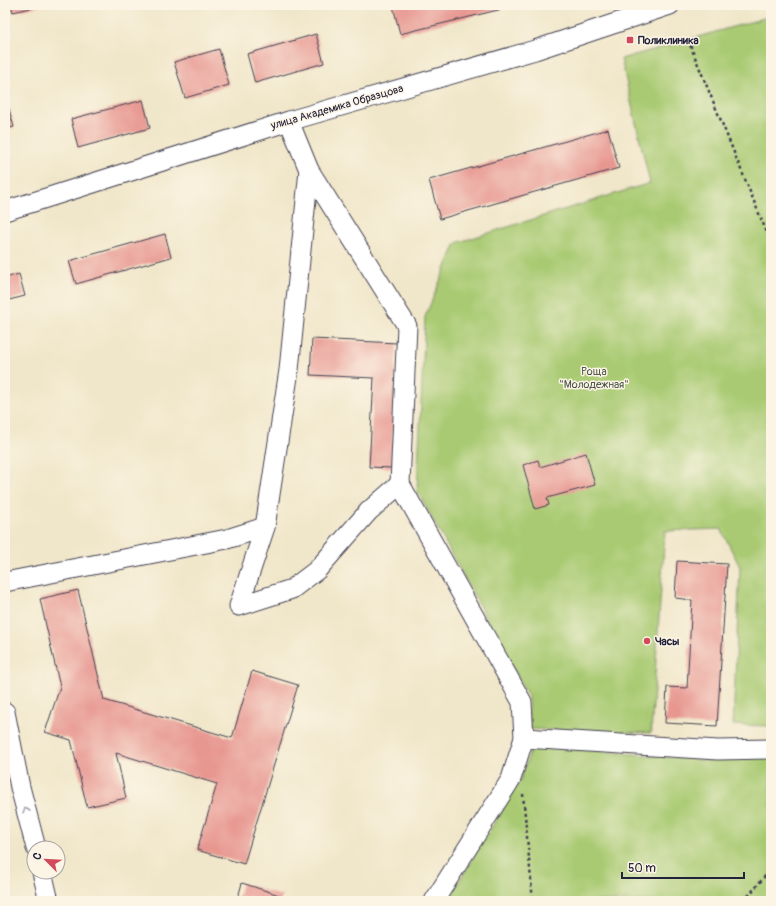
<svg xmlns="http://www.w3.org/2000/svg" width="776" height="906" viewBox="0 0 776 906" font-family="Pangolin,sans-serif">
	<rect width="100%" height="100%" fill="#fcf5e5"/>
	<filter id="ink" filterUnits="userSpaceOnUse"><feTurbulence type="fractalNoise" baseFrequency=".025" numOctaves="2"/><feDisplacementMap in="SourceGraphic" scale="8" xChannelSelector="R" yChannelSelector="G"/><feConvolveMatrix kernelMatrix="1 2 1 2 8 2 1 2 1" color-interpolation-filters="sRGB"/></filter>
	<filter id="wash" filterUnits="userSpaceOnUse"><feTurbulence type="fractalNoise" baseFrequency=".012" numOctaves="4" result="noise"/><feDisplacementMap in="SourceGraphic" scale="16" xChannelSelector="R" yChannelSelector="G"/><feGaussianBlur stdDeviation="0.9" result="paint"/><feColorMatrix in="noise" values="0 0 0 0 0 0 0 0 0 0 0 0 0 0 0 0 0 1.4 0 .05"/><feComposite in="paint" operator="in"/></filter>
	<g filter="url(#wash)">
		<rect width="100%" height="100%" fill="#f0e6c9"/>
		<g fill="#a9ca72" stroke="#667656">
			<path d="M771 16V726L733 725 740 567 721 529 665 531 651 733 529 729 528 696 417 490 425 317 456 243 650 183 621 59Z"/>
			<path d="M532 745 712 761 771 755V901H447L521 779Z"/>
		</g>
		<g id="blocks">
			<g fill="#e79690">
				<path d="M11 5H40V6L13 12Z"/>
				<path d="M398 5H501L502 9 400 34 393 6Z"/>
				<path d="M316 34 324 63 255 83 247 54Z"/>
				<path d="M219 49 229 85 185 98 174 62Z"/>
				<path d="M5 95 14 127 5 129Z"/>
				<path d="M143 100 150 128 78 148 71 119Z"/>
				<path d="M608 129 619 168 440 219 429 180Z"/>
				<path d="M165 234 171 257 76 284 69 261Z"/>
				<path d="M19 274 25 296 5 301V278Z"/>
				<path d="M312 339 397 343 391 468 369 467 374 378 310 375Z"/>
				<path d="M586 453 595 485 547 498 549 505 535 509 523 465 538 460 540 467Z"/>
				<path d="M677 561 727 564 717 726 665 723 667 687 687 688 692 600 675 598Z"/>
				<path d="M78 590 104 700 232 738 252 671 298 685 244 864 197 850 217 784 116 753 126 798 87 807 71 740 45 732 60 687 40 599Z"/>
				<path d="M242 883 282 896 280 901H237Z"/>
			</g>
		</g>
	</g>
	<g filter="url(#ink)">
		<use href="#blocks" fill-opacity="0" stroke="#413f50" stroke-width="1"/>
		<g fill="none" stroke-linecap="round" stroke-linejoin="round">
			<defs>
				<g id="minor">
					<path d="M289 121 309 170 407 326 400 484"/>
					<path d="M309 170 289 370 265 527 239 606 292 589 317 570 369 511 400 484 522 702 524 738 511 779 434 901"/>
					<path d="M5 211 289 121 535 50 670 5"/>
					<path d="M5 582 227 539 265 527"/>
					<path d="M5 712 20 787 36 848"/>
					<path d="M524 738 718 750 771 749"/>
					<path d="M42 872 49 901"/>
				</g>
			</defs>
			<use href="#minor" stroke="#413f50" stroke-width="21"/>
			<g stroke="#413f50" stroke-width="2.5" stroke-dasharray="3 3" stroke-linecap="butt">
				<path d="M688 40 771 243"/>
				<path d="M523 794 533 901"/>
				<path d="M744 901 771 869"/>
			</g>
			<use href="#minor" stroke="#fff" stroke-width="19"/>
		</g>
		<defs><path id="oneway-chevron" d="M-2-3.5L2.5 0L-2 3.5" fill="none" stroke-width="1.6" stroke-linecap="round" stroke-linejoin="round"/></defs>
		<use stroke="#9c9ca7" href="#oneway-chevron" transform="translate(26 810) rotate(-104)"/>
	</g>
	<g fill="#d1495b" stroke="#fcf5e5" stroke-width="1.5">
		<rect x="626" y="36" width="8" height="8" rx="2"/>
		<circle cx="647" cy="641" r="4"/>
	</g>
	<g text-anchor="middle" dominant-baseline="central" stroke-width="3" stroke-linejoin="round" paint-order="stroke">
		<g font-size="11" font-weight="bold" fill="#22223b" stroke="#fcf5e5" text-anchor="start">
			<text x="638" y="40">Поликлиника</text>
			<text x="655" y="641">Часы</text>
		</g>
		<g font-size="11" fill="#22223b" stroke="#fcf5e5">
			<text transform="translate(337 107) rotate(-16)">улица Академика Образцова</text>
		</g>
		<g font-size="11" fill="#4a544c" stroke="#fcf5e5">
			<text x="594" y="371">Роща<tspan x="594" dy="13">"Молодежная"</tspan></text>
		</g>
	</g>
	<rect width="776" height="906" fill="none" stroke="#fcf5e5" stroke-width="20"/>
	<g transform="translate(46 860) rotate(294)"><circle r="19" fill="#fcf5e5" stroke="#a5a1a1"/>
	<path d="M0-3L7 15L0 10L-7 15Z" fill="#d1495b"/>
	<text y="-6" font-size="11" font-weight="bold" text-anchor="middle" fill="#22223b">С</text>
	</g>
	<path d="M622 872v6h122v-6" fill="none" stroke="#22223b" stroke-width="2"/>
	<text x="628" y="872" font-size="12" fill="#22223b" stroke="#fcf5e5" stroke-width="3" paint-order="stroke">50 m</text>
</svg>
